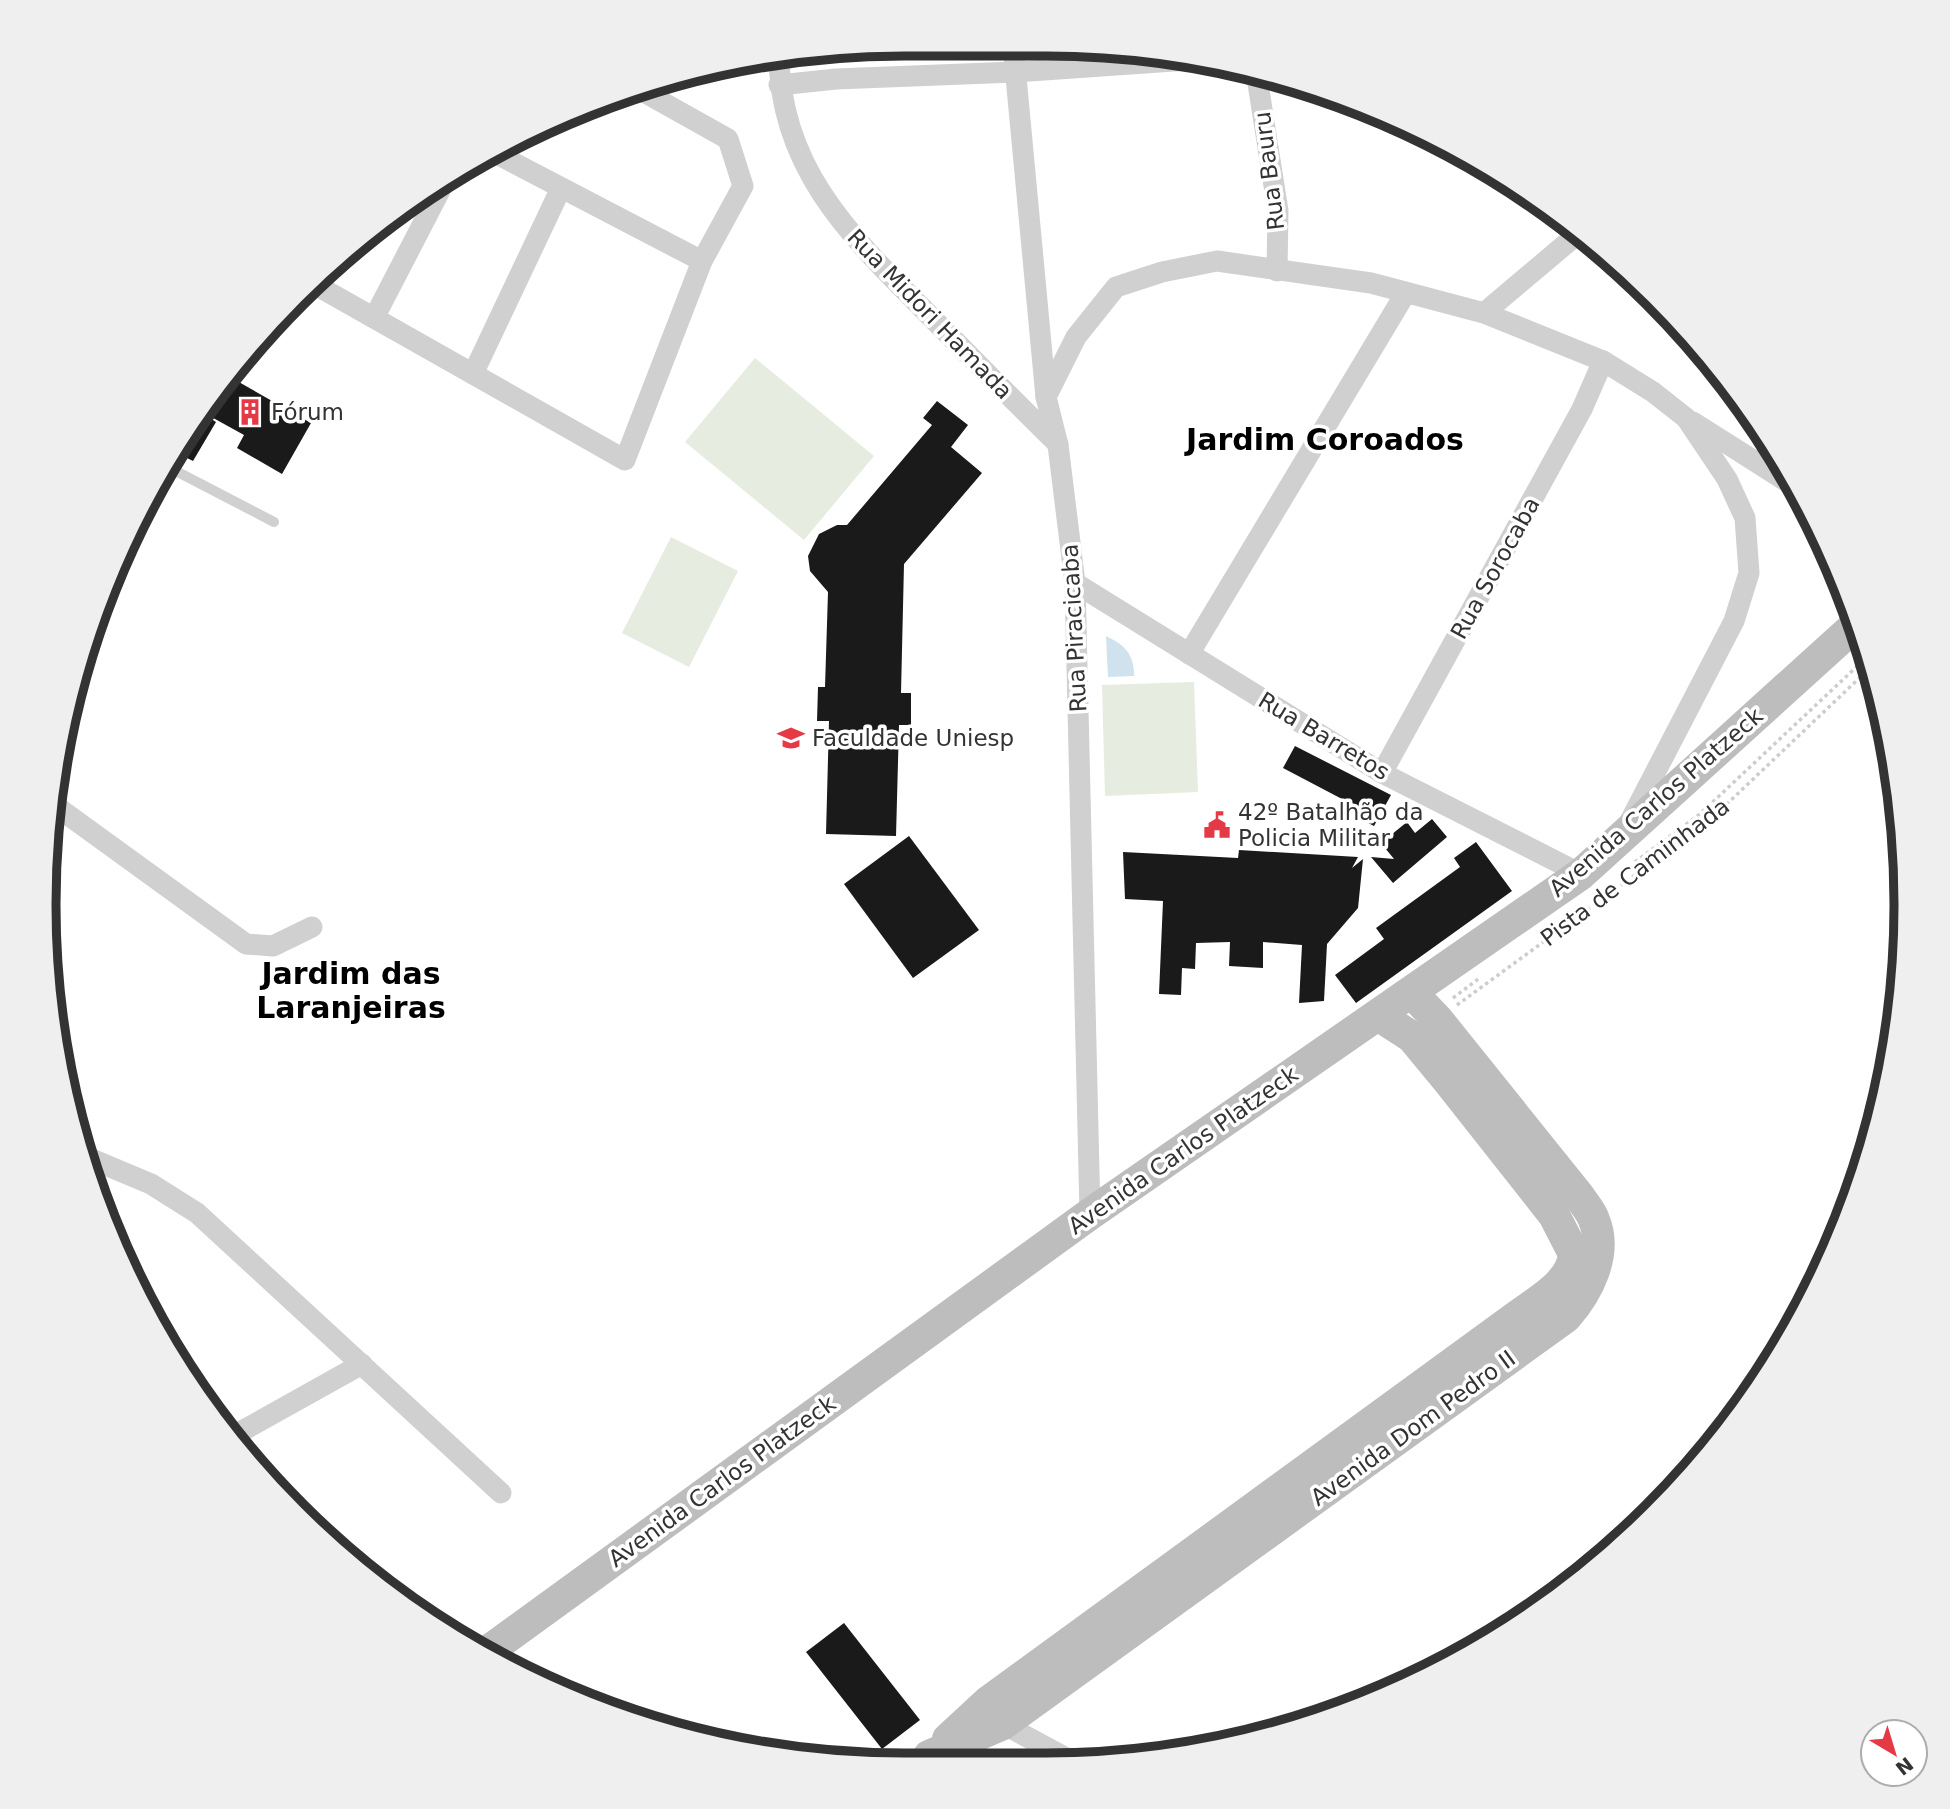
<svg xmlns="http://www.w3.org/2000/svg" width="1950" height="1809" viewBox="0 0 1950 1809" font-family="'DejaVu Sans',sans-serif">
	<rect width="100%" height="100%" fill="#fff"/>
	<g fill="#e6ecdf">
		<path d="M755 358 874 456 804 540 685 442Z"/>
		<path d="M671 537 738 571 689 667 622 633Z"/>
		<path d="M1194 682 1198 792 1105 796 1102 685Z"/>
		<path d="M1637 1526 1613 1551 1476 1650 1460 1657 1495 1625Z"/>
	</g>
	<path fill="#cfe2ee" d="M1106 636C1125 645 1134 654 1134 676L1108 677Z"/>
	<g fill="#1a1a1a">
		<path d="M230 377 311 423 282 474 237 448 244 435 206 414Z"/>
		<path d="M937 401 968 425 951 447 982 473 904 564 901 693H911V725H899L896 836 826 834 829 721H817L818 687H825L828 592 810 571 808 556 819 534 837 525H847L932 425 923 418Z"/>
		<path d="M205 415 216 422 193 461 179 454Z"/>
		<path d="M1295 746 1391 795 1374 826 1337 807 1342 799 1283 768Z"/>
		<path d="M1432 819 1447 837 1393 883 1371 857 1394 859 1381 843 1407 822 1415 833Z"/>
		<path d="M909 836 979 930 913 978 844 884Z"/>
		<path d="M1476 842 1512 891 1356 1003 1335 975 1384 939 1376 928 1460 867 1454 858Z"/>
		<path d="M1239 850 1358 857 1352 868 1363 859 1358 908 1327 944 1324 1001 1299 1003 1302 945 1263 942V968L1229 966 1230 942 1196 943 1195 969 1182 968 1181 995 1159 994 1163 901 1125 899 1123 852 1238 858Z"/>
		<path d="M844 1623 920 1720 882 1749 806 1652Z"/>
	</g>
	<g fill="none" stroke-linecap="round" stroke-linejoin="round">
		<g stroke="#cdcdcd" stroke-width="3.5" stroke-dasharray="3.5 3.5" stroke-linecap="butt">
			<path d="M1635 862 1700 814 1867 657"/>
			<path d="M1453 998 1481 977"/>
			<path d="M1457 1005 1709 821 1870 668"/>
		</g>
		<path stroke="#d0d0d0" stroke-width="10" d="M170 468 274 522"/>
		<g stroke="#d0d0d0" stroke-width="21">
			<path d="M1013 45 1046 397 1058 445 1075 583 1090 1214"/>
			<path d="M779 56C780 173 857 242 933 319 975 361 1016 403 1058 444"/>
			<path d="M1256 71 1278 211 1277 271"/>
			<path d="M779 85 836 79 1015 72 1188 60"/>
			<path d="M493 152 702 261 743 186 728 139 644 92"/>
			<path d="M314 284 625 460 702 261"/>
			<path d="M1484 313 1580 232"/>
			<path d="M374 318 445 181"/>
			<path d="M473 374 561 188"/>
			<path d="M1046 397 1076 337 1116 287 1162 272 1217 261 1371 283 1484 313 1603 361 1653 392 1686 418 1727 479 1745 518 1749 573 1734 621 1630 821"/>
			<path d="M1693 422 1797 488"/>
			<path d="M1075 583 1382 773 1581 874"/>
			<path d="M1189 654 1405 294"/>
			<path d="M1382 773 1582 409 1603 361"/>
			<path d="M53 804 246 944 273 946 312 927"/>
			<path d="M89 1158 151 1184 197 1213 501 1493"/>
			<path d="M233 1436 362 1364"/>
			<path d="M997 1715 1003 1724 1070 1760"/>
		</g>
		<g stroke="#bdbdbd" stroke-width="32">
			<path d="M487 1652 1090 1214 1581 874 1858 623"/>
			<path d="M948 1739 988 1702 1516 1317C1537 1301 1572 1283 1574 1254L1554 1215 1450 1083 1412 1037 1378 1015"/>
			<path d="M929 1756 1003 1724 1566 1317C1588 1292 1608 1254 1594 1220 1591 1211 1584 1204 1579 1196L1437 1019 1412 993"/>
		</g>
	</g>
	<defs>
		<symbol id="building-bare" viewBox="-9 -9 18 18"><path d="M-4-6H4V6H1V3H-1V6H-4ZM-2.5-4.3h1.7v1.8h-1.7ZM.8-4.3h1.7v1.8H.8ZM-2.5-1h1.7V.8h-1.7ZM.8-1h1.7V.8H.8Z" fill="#e63946" stroke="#fff" stroke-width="2.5" paint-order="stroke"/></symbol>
		<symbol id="university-bare" viewBox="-9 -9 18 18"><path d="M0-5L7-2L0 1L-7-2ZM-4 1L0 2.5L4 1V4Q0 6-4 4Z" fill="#e63946" stroke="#fff" stroke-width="2.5" paint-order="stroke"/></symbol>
		<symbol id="civic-bare" viewBox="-9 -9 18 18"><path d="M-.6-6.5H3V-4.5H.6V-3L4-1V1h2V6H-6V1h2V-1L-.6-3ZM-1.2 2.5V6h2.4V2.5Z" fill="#e63946" stroke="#fff" stroke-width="2.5" paint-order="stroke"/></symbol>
	</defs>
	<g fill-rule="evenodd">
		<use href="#building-bare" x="231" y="393" width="38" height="38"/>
		<use href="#university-bare" x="772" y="719" width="38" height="38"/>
		<use href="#civic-bare" x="1198" y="806" width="38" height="38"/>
	</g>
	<g text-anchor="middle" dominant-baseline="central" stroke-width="7" stroke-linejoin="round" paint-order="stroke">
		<g font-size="23" fill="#333" stroke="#fff">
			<text transform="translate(1269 171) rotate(-97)">Rua Bauru</text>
			<text transform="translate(930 314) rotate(46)">Rua Midori Hamada</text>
			<text transform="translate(1495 568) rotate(-61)">Rua Sorocaba</text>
			<text transform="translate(1074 628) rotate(-93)">Rua Piracicaba</text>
			<text transform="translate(1324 736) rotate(31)">Rua Barretos</text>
			<text transform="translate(1656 802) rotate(-41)">Avenida Carlos Platzeck</text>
			<text transform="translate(1635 872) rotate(-37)">Pista de Caminhada</text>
			<text transform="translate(1183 1150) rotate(-35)">Avenida Carlos Platzeck</text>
			<text transform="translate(1413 1428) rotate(-36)">Avenida Dom Pedro II</text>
			<text transform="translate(722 1481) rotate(-36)">Avenida Carlos Platzeck</text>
		</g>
		<g font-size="23" fill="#333" stroke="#fff" text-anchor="start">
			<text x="271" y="412">Fórum</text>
			<text x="812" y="738">Faculdade Uniesp</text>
			<text x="1238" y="812">42º Batalhão da<tspan x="1238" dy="26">Policia Militar</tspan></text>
		</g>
		<g font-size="30" font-weight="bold" fill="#000" stroke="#fff">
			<text x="1325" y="439">Jardim Coroados</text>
			<text x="351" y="973">Jardim das<tspan x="351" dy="34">Laranjeiras</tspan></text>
		</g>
	</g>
	<path d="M0 0H1950V1809H0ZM904 56H1046A848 848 0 0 1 1894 904V905A848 848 0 0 1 1046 1753H904A848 848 0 0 1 56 905V904A848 848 0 0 1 904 56Z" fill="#efefef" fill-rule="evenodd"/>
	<path fill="none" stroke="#333" stroke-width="9" d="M904 56H1046A848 848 0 0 1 1894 904V905A848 848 0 0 1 1046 1753H904A848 848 0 0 1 56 905V904A848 848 0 0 1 904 56Z"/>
	<g transform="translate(1894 1753) rotate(142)"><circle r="33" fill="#ffffff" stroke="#adadad" stroke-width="2"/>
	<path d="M0-5L12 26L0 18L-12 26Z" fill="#e63946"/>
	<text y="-10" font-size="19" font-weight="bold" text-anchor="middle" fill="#333333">N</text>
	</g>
</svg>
